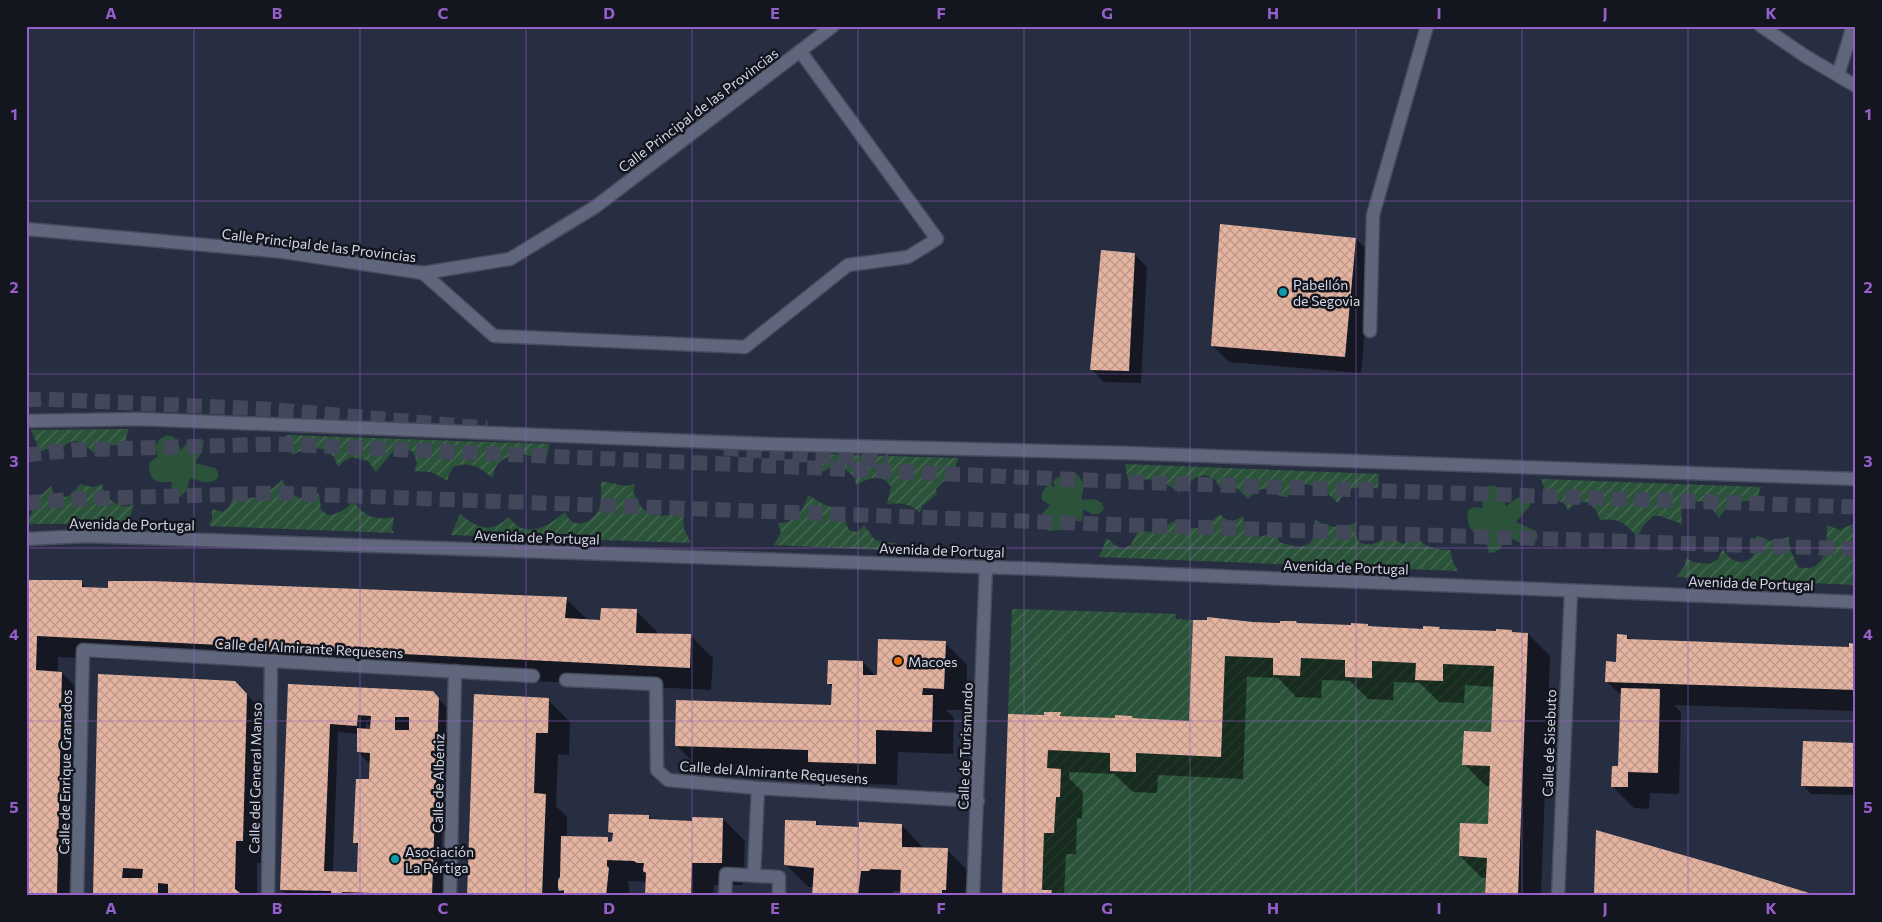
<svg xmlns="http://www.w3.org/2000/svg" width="1882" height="922" viewBox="0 0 1882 922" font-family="Commissioner,sans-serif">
	<defs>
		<pattern id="garden-furrows" width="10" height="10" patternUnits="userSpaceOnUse" patternTransform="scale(1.25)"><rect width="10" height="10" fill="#2b5339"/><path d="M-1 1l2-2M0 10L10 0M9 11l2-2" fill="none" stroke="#496b56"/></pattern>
		<pattern id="building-cross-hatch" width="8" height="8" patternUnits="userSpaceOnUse" patternTransform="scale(1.25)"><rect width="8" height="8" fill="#e5b4a0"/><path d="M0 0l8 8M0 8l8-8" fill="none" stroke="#bc9789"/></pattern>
	</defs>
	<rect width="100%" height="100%" fill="#282e42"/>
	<g fill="#2b5339">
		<path d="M167 435 174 437 181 450C187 442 194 435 204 441L202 451 195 463 215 468 218 472V478C209 486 200 481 190 478L187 490 180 497 171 491 172 482H159L153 479C148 471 146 461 158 457L155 447 160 439Z"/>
		<path d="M1077 474C1084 482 1085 488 1081 498L1083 500 1094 499 1102 503 1104 509 1099 514H1092L1083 509 1082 521H1075L1068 515 1067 523 1060 530 1049 531 1043 528 1040 516 1050 505 1042 500C1041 493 1043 490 1049 485L1055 487 1053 482 1056 478 1059 477 1065 483 1071 476Z"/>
		<path d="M1488 486H1495L1502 491 1506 506 1519 497 1525 496 1530 500V506L1516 522 1536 531 1538 536 1535 543C1522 545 1516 542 1506 534 1504 546 1501 552 1489 553L1487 545 1490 537C1472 538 1466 526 1468 510L1474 507 1483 508C1481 499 1482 493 1488 486Z"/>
	</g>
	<g fill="url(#garden-furrows)">
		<path d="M129 429 126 437V444L104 446 96 455C84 443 70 432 60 454 51 446 48 448 38 453L37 444 31 430Z"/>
		<path d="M285 435 550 444 545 460C533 454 510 451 499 463 495 466 494 473 492 478 479 466 469 461 453 467L448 477V481L431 472 414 471 417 463 413 452 404 448 393 451 376 472 368 461 352 457 344 461 338 467C332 444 310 445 292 455L291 450Z"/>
		<path d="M815 454 959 458 956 465 958 477C947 477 943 481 936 489L937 494 922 506 920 513C910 503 901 503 887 504L891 487C882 472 869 478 856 485L855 478C843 466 837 463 822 472V467Z"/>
		<path d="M1125 464 1379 474 1378 489C1369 486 1352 486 1345 493 1342 495 1340 500 1338 503 1325 490 1315 483 1296 484L1288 497C1269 497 1268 478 1248 499 1240 490 1233 483 1220 488 1209 464 1190 479 1179 493 1164 480 1148 474 1129 485Z"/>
		<path d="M1541 479 1761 487 1759 492V503C1744 497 1727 503 1719 518L1710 506 1701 501 1688 503 1681 511 1682 524 1660 516H1653L1644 525 1637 537C1624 522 1620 518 1600 520 1594 502 1582 495 1568 510 1564 502 1561 501 1553 500L1547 504V496Z"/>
		<path d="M282 480C292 497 302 504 319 493L321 510 328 515C340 514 346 509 354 500 361 516 377 521 394 517L392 529 394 533 209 526 212 519V509L223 512 229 507 236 490C240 493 245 498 250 498 260 498 276 487 282 480Z"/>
		<path d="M601 481 625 486 635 484 633 492C636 497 640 506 644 510 656 519 671 516 683 510L684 529 691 543 451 535 460 514C478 529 491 534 509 517 525 540 548 527 565 512 572 531 592 524 599 509 602 501 601 489 601 481Z"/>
		<path d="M80 484C88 486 95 489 102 484 105 499 119 510 134 505L128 523 26 524 32 512 28 497C39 499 43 494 51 486L54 495C67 501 73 494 80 484Z"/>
		<path d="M808 495 823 504 840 510 845 516 846 524 849 530 857 532 864 525 875 540 898 544 903 551 774 545 781 532 778 523C796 523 803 511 808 495Z"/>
		<path d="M1220 514C1227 523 1234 522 1243 516 1244 529 1248 532 1259 537L1277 532 1279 542C1306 550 1315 549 1315 520 1330 528 1341 530 1357 522L1355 532 1359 542C1372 549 1382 540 1391 531L1397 541 1403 544 1409 541 1414 533C1422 547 1435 550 1450 550L1453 562 1458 571 1099 557 1107 538 1115 545 1123 549 1131 545 1139 529C1154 537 1164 527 1177 519 1195 535 1204 528 1220 514Z"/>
		<path d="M1853 524V538L1856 544V585L1676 577 1685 565 1686 557 1692 562 1710 564 1718 559 1723 549C1729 563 1748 568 1755 552 1757 547 1756 540 1756 535L1770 541 1789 537 1790 549 1798 567C1827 574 1827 545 1827 525L1840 530Z"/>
		<path d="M1012 609 1176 614V619L1193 620 1189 721 1132 718V716L1116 715 1115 718 1060 716V713L1044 712V715L1008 714Z"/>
		<path d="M1225 656 1273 658V675L1300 676 1301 658 1345 660V677L1371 678 1372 661 1416 663V680L1442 681 1443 664 1494 666 1491 732 1464 731 1463 765 1490 766 1488 824 1461 823 1459 856 1487 858 1485 896H1051V890H1042L1044 833H1054L1056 797H1060L1061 769 1047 768 1048 750 1110 753V771L1135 772 1136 753 1221 757Z"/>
	</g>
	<g fill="#0007" fill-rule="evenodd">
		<path d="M1356 239 1372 255 1361 373 1229 362 1213 346Z"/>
		<path d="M1135 255 1147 267 1141 383 1104 382 1092 370Z"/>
		<path d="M26 582H81L88 589 566 599 588 620 601 621 636 611 658 633V635L691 636 713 658 711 690 58 657V673H62L84 695 79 896H26Z"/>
		<path d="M1226 622 1352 627 1368 625 1370 628 1424 630 1439 628 1442 631 1497 633 1512 631 1514 633 1528 634 1550 656 1541 896H1487V878H1482L1460 856 1489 825 1491 787 1486 786 1464 764 1493 734 1494 687 1465 685 1464 703 1439 702 1420 683 1394 682 1393 700 1368 699 1350 681 1322 680 1321 698 1296 697 1278 678 1247 677 1243 779 1158 775 1157 793 1133 792 1114 774 1069 772V778L1083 792 1082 819 1077 818 1076 854H1066L1064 896H1003L1045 716 1060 714 1063 717 1117 719 1131 717 1134 720 1190 722Z"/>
		<path d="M1627 636 1631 640 1850 648 1856 645V711L1674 705 1681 712 1679 794 1650 793 1649 809 1634 808 1612 786 1619 768 1622 696 1606 681 1617 663Z"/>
		<path d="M945 643 967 665 966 710H946L954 718 953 754 898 752 897 785 831 783 819 771 699 768 677 746 832 706 833 688 829 683 863 662 878 678Z"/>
		<path d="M235 682 268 717 265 863H257V896H94Z"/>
		<path d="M289 686 432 692 451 712 448 807H443L441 856 446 860 445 896H288L281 889ZM366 722 372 728 371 730H366ZM338 732 359 734 358 752 371 765 370 780 355 843 359 847 358 873 333 872Z"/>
		<path d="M548 700 570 722 569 755 558 754 556 806 567 817V837L607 838 611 843 614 836 609 832 649 816 653 821 693 822 723 819 745 841 743 885H714L713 896H647V882L628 881 630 896H468Z"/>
		<path d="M1856 745V795L1811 794 1803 785Z"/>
		<path d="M816 822 820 827 860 828 902 825 924 849 947 850 969 872 968 896H901V891H894L892 893H883V896H814V887H808L786 865Z"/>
		<path d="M1856 885V896H1853L1852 895Z"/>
	</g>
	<g fill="url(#building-cross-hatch)" fill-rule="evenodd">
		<path d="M1220 224 1356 238 1345 357 1211 346Z"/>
		<path d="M1101 250 1135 253 1129 371 1090 370Z"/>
		<path d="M26 580H82V587L108 588V581H151L567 597 565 618 600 620 601 608 637 609 636 633 691 634 690 668 37 636 36 670 62 672 57 896H26Z"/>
		<path d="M1207 617 1253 622 1280 623V621H1296L1297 623 1351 625V623L1368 624V626L1385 627 1423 629V626L1440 627 1439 629 1496 631V629L1512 630V632L1528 633 1518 896H1485L1487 858 1459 856 1460 823 1488 824 1490 766 1462 765 1464 731 1491 732 1494 666 1443 664V681L1415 680 1416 663 1372 661V678L1345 677V660L1301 658 1300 676 1273 675V658L1225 656 1221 757 1136 753V772L1110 771V753L1048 750 1047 768 1061 769 1060 797H1056L1054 833H1044L1042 890H1052L1051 896H1002L1008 714 1044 715V712H1061L1060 716 1115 718V715L1132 716V718L1189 721 1193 620H1207Z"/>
		<path d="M1617 634 1627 635V639L1849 647V643L1856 644V690L1605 682 1606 661 1616 662Z"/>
		<path d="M878 639 946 641 944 689 923 688 922 695H933L932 732 876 730V764L808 762V750L675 746 676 700 831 705 832 684H827L828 660 863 661V675H877Z"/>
		<path d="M98 674 235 681 247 694 243 841H236L235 889 244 896H168V884L158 883V896H93ZM123 868 143 869 142 878H122Z"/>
		<path d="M288 684 433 691 439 698 432 895 342 892V896H331V891L280 890ZM358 715 371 716 370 729 357 728V752L370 753 369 779H356L353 843H358L357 872 324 871 330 724 357 726ZM395 717H409V730H395Z"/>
		<path d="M1621 688 1660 689 1658 773 1628 772V787H1611L1612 766H1618Z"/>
		<path d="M474 694 549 698 548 733H536L534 793 546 794 542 896H467Z"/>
		<path d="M1803 741 1856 743V787L1801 786Z"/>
		<path d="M609 814 649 815V819L692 821V817L723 818 722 863H692L691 896H645L646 873 643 871 644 863H637L634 861 607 860V866L609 868 606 896H564V890L559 891 558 888V880L560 877 561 836 608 837V842L612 841 613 833 608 832Z"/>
		<path d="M785 820 816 821V825L859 827V822L902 824V847L948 848 946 890H942V896H900L901 870 871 869 869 871H861L858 896H812L814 868 784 865Z"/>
		<path d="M1596 830 1721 866 1819 896H1594Z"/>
	</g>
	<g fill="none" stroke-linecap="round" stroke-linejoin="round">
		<g stroke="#42475a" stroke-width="15" stroke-dasharray="15 8" stroke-linecap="butt">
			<path d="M26 400 43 399 266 409 487 428"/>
			<path d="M724 448 888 462"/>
			<path d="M26 455 73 450 275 444 1131 482 1856 507"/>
			<path d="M26 503 76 499 274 493 1127 525 1856 549"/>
		</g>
		<defs>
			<g id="service">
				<path d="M1838 75 1853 26"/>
				<path d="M423 273 494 336 745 347 848 265 908 257 937 239 800 51"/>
				<path d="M1370 331 1373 215 1427 26"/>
				<path d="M754 875 758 788"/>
				<path d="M725 896 726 874 779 877V896"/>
			</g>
			<g id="minor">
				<path d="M1761 26 1805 56 1856 86"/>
				<path d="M26 229 284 252 423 273 510 259 595 207 833 26"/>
				<path d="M26 421 139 419 767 444 1126 453 1856 479"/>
				<path d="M26 539 86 536 1043 569 1856 602"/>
				<path d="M566 680 656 684 657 770 668 780 758 788 978 801"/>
				<path d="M77 896 83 650 533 676"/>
				<path d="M268 896 271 662"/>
				<path d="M450 896 455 671"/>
				<path d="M973 896 986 567"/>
				<path d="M1558 896 1571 591"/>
			</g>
		</defs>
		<use href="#service" stroke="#474c5d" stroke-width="15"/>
		<use href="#minor" stroke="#474c5d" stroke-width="15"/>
		<use href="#service" stroke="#60677d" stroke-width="12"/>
		<use href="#minor" stroke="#60677d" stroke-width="12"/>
	</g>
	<path fill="none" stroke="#955fca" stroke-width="1" stroke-opacity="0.55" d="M194 26V896M360 26V896M526 26V896M692 26V896M858 26V896M1024 26V896M1190 26V896M1356 26V896M1522 26V896M1688 26V896M26 201H1856M26 374H1856M26 548H1856M26 721H1856"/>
	<g fill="#0f9aa8" stroke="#14161f" stroke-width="2">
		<circle cx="1283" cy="292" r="5"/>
		<circle cx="395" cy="859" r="5"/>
	</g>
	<circle fill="#e8710a" stroke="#14161f" stroke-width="2" cx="898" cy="661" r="5"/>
	<g text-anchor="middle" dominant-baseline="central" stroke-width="5" stroke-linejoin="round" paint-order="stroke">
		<g font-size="14" fill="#d3d7e5" stroke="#14161f">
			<text transform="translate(698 110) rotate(-37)">Calle Principal de las Provincias</text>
			<text transform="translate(319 245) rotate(7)">Calle Principal de las Provincias</text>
			<text transform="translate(132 524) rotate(1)">Avenida de Portugal</text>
			<text transform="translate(537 537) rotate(2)">Avenida de Portugal</text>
			<text transform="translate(942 550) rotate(2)">Avenida de Portugal</text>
			<text transform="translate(1346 567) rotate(2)">Avenida de Portugal</text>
			<text transform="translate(1751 583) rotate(2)">Avenida de Portugal</text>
			<text transform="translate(309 648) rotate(3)">Calle del Almirante Requesens</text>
			<text transform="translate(1549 743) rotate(-88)">Calle de Sisebuto</text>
			<text transform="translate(965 746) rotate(-88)">Calle de Turismundo</text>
			<text transform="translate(65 772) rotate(-89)">Calle de Enrique Granados</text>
			<text transform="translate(774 772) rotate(4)">Calle del Almirante Requesens</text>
			<text transform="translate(255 778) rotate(-89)">Calle del General Manso</text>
			<text transform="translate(438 783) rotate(-89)">Calle de Albéniz</text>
		</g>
		<g font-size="14" fill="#d3d7e5" stroke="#14161f" text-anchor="start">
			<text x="1293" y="284">Pabellón<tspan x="1293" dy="16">de Segovia</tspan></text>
			<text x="908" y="661">Macoes</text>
			<text x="405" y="851">Asociación<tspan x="405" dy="16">La Pértiga</tspan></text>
		</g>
	</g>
	<rect width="1882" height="922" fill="none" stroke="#14161f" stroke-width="55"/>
	<rect x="28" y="28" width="1826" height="866" fill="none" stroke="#955fca" stroke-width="2"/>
	<g font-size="16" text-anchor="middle" font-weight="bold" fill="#955fca">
		<text x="111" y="19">A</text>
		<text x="277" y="19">B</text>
		<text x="443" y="19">C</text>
		<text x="609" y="19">D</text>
		<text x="775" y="19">E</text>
		<text x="941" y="19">F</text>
		<text x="1107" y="19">G</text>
		<text x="1273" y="19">H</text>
		<text x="1439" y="19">I</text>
		<text x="1605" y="19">J</text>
		<text x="1771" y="19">K</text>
		<text x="14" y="120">1</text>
		<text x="1868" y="120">1</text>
		<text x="14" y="293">2</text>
		<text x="1868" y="293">2</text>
		<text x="14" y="467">3</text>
		<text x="1868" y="467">3</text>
		<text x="14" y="640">4</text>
		<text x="1868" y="640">4</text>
		<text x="14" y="813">5</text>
		<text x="1868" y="813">5</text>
		<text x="111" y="914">A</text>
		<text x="277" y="914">B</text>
		<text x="443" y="914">C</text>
		<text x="609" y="914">D</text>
		<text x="775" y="914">E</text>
		<text x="941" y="914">F</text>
		<text x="1107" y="914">G</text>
		<text x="1273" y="914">H</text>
		<text x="1439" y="914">I</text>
		<text x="1605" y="914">J</text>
		<text x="1771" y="914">K</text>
	</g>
</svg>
